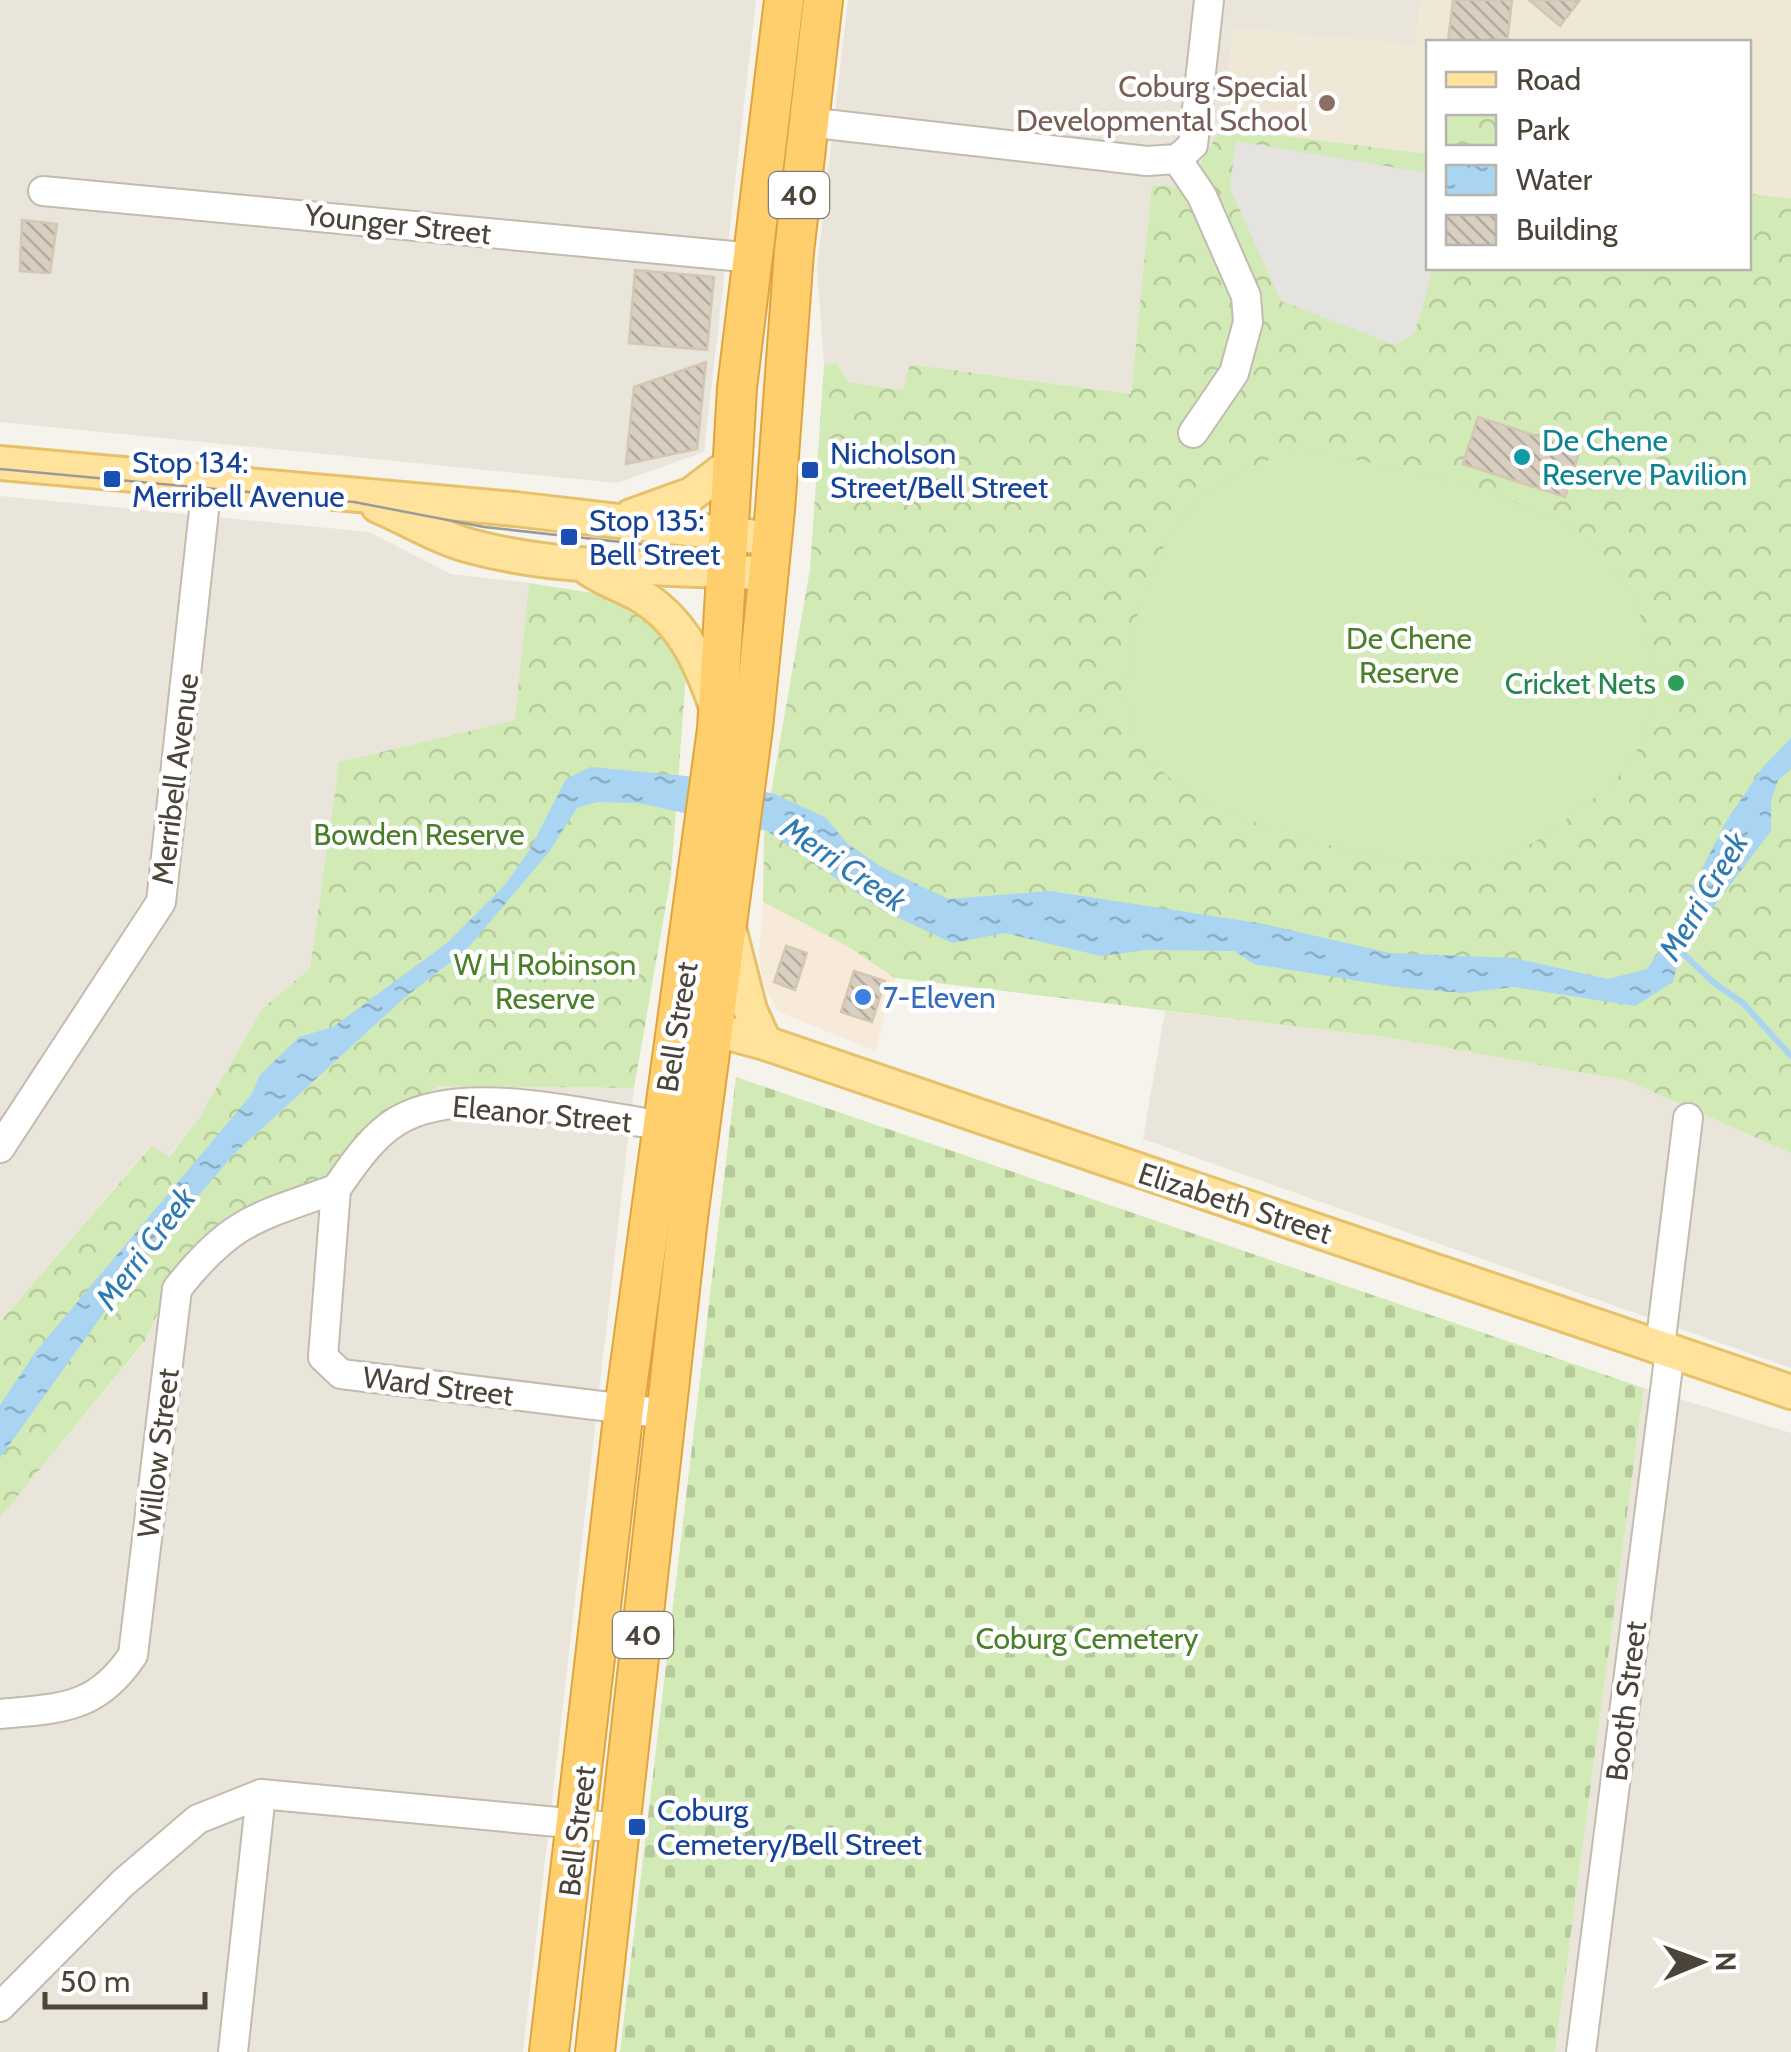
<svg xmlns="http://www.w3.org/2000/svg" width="1791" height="2052" viewBox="0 0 1791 2052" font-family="Cabin,sans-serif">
	<defs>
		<pattern id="cemetery-stones" width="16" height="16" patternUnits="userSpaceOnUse" patternTransform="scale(2.5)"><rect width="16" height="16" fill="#d2eab5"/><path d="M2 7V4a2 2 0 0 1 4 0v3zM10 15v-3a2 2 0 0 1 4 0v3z" fill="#b6ca9c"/></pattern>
		<pattern id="park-crowns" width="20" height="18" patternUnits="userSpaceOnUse" patternTransform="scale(2.5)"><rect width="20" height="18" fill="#d2eab5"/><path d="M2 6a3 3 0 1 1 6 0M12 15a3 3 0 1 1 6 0" fill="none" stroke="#b6ca9c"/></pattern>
		<pattern id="water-ripples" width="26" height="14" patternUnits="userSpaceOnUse" patternTransform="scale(2.5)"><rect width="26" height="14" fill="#a9d4f2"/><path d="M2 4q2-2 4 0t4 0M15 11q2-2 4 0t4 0" fill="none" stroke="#8caec5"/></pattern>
		<pattern id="building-back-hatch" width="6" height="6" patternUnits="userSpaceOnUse" patternTransform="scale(2.5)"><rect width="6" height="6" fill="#d8cfc1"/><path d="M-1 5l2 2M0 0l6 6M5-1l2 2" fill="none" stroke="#b1aa9e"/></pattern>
	</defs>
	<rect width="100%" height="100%" fill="#f6f3ec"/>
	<g fill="#eae5da">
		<path d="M0 0H756L704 452 617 483 0 422Z"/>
		<path d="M848 0H1421L1415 45 1234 28 1221 128 1185 187 1152 186 1131 394 911 364 904 390 848 382 837 363 824 365 817 268Z"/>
		<path d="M0 496 369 532 451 574 529 583 516 720 339 762 310 968 262 1009 199 1118 168 1157 150 1146 0 1322Z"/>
		<path d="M1165 1011 1392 1038 1628 1081 1791 1153V1368L1143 1139Z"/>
		<path d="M441 1086 634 1088 523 2052H0V1518L145 1342 181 1262 226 1216 334 1178 361 1132Z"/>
		<path d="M1644 1388 1791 1433V2052H1555Z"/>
	</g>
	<path fill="#f7ead8" d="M763 902 849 947 895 978 875 1051 777 1011 765 988 759 957Z"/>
	<path fill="#efe8d6" d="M1421 0H1791V199L1749 193 1748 42H1428V154L1221 128 1234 28 1415 45Z"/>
	<path fill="url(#cemetery-stones)" d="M736 1077 1644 1388 1555 2052H620Z"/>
	<g fill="url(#park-crowns)">
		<path d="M1221 128 1428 154V268H1748L1749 193 1791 199V1153L1628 1081 1392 1038 895 978 849 947 763 902 764 833 810 569 824 365 837 363 848 382 903 390 910 364 1131 394 1152 185 1186 187Z"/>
		<path d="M529 583 599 594 639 613 663 636 686 674 671 876 634 1088 440 1086 361 1132 334 1178 226 1216 181 1262 145 1341 0 1518V1322L151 1146 169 1157 199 1118 262 1009 310 968 339 762 515 720Z"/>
	</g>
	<g fill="#d2eab5">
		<path d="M1306 451C1376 462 1533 495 1585 538 1644 586 1673 680 1637 750 1622 779 1592 800 1567 819 1545 836 1516 857 1487 859 1468 860 1446 865 1427 863 1352 856 1178 814 1140 745 1124 717 1126 679 1131 649 1146 547 1198 467 1306 451Z"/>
		<path d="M1695 668 1697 696 1657 698 1655 671Z"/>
	</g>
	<path fill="#e5e3e0" d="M1236 141 1428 173V268H1433L1415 333 1395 345 1281 301 1230 188Z"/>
	<path fill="url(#water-ripples)" d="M1791 738V769L1778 780 1771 801V831L1681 950 1673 982 1635 1006 1514 987 1462 993 1396 987 1254 964 1234 951 1146 950 1101 956 1005 933 952 943 882 910 767 831 638 803 596 802 577 808 549 852 467 949 403 999 234 1154 128 1279 0 1458V1405L37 1350 252 1094 259 1076 299 1037 333 1027 447 943 504 886 529 851 566 779 591 767 686 776 775 794 826 818 848 844 883 868 948 899 1050 891 1264 924 1390 953 1514 958 1608 979 1647 969 1687 911 1694 884 1727 820 1763 767Z"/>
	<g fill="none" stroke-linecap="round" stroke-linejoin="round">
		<path stroke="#a9d4f2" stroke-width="6" d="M1676 947 1714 983 1743 1003 1791 1056"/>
	</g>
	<g fill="url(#building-back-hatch)" stroke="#d3c7b4" stroke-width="2.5">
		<path d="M1453 0H1512L1507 42H1448Z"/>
		<path d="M1529 0H1580L1560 26Z"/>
		<path d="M22 220 57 224 50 273 20 271Z"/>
		<path d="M635 270 714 277 707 350 629 343Z"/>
		<path d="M706 362 697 449 626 464 634 387Z"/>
		<path d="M1478 417 1580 450 1565 497 1463 464Z"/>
		<path d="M786 946 807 953 795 990 774 982Z"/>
		<path d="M854 971 885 981 872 1022 841 1012Z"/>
	</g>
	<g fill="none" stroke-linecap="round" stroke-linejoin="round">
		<defs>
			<g id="minor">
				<path d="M807 122 1147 161 1177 159 1193 145 1209 0"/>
				<path d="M1177 159 1202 196 1246 296 1248 322 1234 373 1193 433"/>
				<path d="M43 191 754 258"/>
				<path d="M0 1148 161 902 207 483"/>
				<path d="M336 1189 323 1357 341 1374 667 1414"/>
				<path d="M336 1189C353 1165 371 1137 397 1121 464 1081 587 1116 661 1125"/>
				<path d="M1660 1347 1688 1118"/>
				<path d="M0 1714C61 1708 96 1710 133 1655L177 1289C231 1220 257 1217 336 1189"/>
				<path d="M0 2007 123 1883 198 1819 261 1794 621 1828"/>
				<path d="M233 2052 261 1794"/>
				<path d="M1581 2052 1670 1351"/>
			</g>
			<g id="major">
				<path d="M0 463 515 509 773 539"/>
				<path d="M378 506C409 519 437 537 470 546 566 572 671 566 769 574"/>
				<path d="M631 516 692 494 730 465"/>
				<path d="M589 569C605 580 622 585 638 594 682 620 700 660 716 707"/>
				<path d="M729 928 750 1010 765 1043"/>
				<path d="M687 1022 765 1043 1791 1392"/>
			</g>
			<g id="highway">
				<path d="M549 2052 624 1409 717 729 737 388 784 0"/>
				<path d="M595 2052 688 1218 753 728 775 510 794 252 823 0"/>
			</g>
		</defs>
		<use href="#minor" stroke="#c2bbae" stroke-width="32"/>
		<use href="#major" stroke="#e6c16a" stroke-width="38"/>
		<use href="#highway" stroke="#e0a43c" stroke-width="42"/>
		<use href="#minor" stroke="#fff" stroke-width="28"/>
		<use href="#major" stroke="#ffe39c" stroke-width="32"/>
		<use href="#highway" stroke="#ffcf6e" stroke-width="38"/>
		<path stroke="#9a9a9a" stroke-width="2.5" d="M0 469 354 502 484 527 676 548"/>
	</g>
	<circle fill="#8d6e63" stroke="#fff" stroke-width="4" cx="1327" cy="103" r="10"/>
	<circle fill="#0f9aa8" stroke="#fff" stroke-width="4" cx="1522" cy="457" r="10"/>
	<g fill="#1a4fb4" stroke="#fff" stroke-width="4">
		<rect x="800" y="460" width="20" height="20" rx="5"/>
		<rect x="102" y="469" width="20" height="20" rx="5"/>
		<rect x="559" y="527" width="20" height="20" rx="5"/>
		<rect x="627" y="1817" width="20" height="20" rx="5"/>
	</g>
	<circle fill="#2e9e5b" stroke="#fff" stroke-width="4" cx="1676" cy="683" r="10"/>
	<circle fill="#3f7fe0" stroke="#fff" stroke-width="4" cx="863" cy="997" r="10"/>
	<g text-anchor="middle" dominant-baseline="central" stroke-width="9" stroke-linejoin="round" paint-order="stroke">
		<g fill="#fff" stroke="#817c74" stroke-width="2.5">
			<rect x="769" y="172" width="60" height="46" rx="8"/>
			<rect x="613" y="1612" width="60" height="46" rx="8"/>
		</g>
		<g font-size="28" font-weight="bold" fill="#4b4439">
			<text x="799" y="195">40</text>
			<text x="643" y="1635">40</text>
		</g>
		<g font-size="30" fill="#785e54" stroke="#fff" text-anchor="end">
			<text x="1307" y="86">Coburg Special<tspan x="1307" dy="34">Developmental School</tspan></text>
		</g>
		<g font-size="30" fill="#4b4439" stroke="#fff">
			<text transform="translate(398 224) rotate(6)">Younger Street</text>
			<text transform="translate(175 779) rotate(-83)">Merribell Avenue</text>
			<text transform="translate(677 1027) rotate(-81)">Bell Street</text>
			<text transform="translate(542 1114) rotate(5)">Eleanor Street</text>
			<text transform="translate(1235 1203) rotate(18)">Elizabeth Street</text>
			<text transform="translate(438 1386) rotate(7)">Ward Street</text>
			<text transform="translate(158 1453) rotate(-83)">Willow Street</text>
			<text transform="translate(1626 1701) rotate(-83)">Booth Street</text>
			<text transform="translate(577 1831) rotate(-83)">Bell Street</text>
		</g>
		<g font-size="30" fill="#0d838f" stroke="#fff" text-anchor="start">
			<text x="1542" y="440">De Chene<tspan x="1542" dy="34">Reserve Pavilion</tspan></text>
		</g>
		<g font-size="30" fill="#164399" stroke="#fff" text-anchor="start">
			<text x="830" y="453">Nicholson<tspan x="830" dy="34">Street/Bell Street</tspan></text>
			<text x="132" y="462">Stop 134:<tspan x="132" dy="34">Merribell Avenue</tspan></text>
			<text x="589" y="520">Stop 135:<tspan x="589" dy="34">Bell Street</tspan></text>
			<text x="657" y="1810">Coburg<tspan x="657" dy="34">Cemetery/Bell Street</tspan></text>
		</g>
		<g font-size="30" fill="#4a7f2a" stroke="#fff">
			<text x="1409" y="638">De Chene<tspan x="1409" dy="34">Reserve</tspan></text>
			<text x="419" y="834">Bowden Reserve</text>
			<text x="545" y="964">W H Robinson<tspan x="545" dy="34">Reserve</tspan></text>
			<text x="1087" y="1638">Coburg Cemetery</text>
		</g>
		<g font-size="30" fill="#27864d" stroke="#fff" text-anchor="end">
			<text x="1656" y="683">Cricket Nets</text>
		</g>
		<g font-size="30" fill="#366cbe" stroke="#fff" text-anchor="start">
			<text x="883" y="997">7-Eleven</text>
		</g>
		<g font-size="32" font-style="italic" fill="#2e7ab2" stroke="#fff">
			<text transform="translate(844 864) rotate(34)">Merri Creek</text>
			<text transform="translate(1703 896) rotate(-59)">Merri Creek</text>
			<text transform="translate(145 1248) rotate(-53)">Merri Creek</text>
		</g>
	</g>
	<rect x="1426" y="40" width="325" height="230" fill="#ffffff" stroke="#b7b4b0" stroke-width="2.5"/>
	<rect x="1446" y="72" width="50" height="15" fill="#ffe39c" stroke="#b7b4b0" stroke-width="2.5"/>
	<text x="1516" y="90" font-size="30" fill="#4b4439">Road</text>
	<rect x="1446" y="115" width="50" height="30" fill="url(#park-crowns)" stroke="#b7b4b0" stroke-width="2.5"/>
	<text x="1516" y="140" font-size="30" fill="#4b4439">Park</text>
	<rect x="1446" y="165" width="50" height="30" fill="url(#water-ripples)" stroke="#b7b4b0" stroke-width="2.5"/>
	<text x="1516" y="190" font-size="30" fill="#4b4439">Water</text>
	<rect x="1446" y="215" width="50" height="30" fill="url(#building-back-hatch)" stroke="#b7b4b0" stroke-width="2.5"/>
	<text x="1516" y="240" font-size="30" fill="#4b4439">Building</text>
	<g transform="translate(1701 1962) rotate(89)" stroke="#ffffff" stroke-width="8" paint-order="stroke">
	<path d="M0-8L18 38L0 25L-18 38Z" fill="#4b4439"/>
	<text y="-15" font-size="28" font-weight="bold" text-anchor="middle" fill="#4b4439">N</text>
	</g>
	<path d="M45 1992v15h160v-15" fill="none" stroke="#4b4439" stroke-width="5"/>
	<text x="60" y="1992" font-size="30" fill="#4b4439" stroke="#ffffff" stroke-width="8" paint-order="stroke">50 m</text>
</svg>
